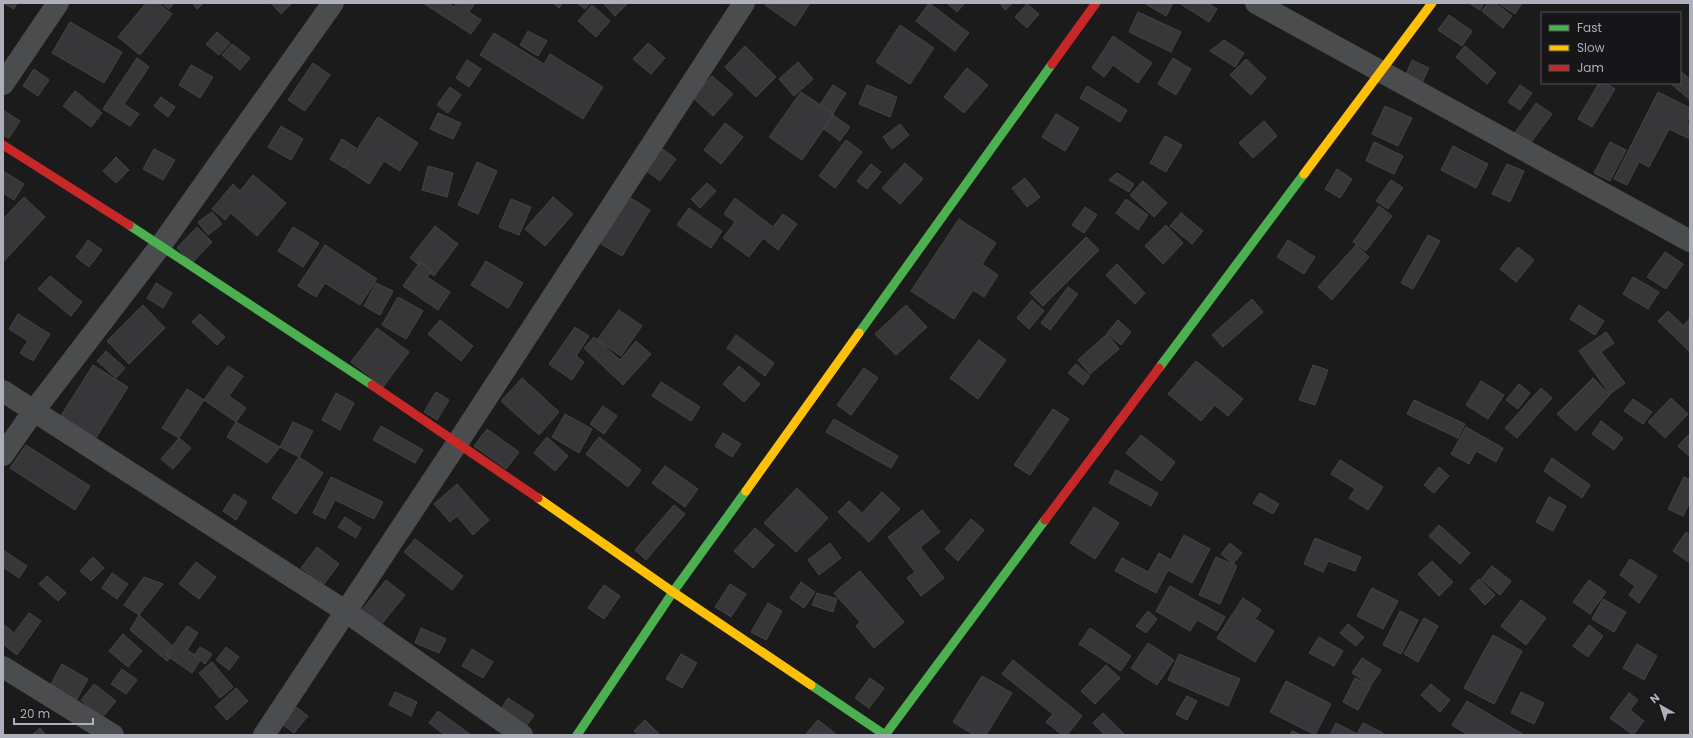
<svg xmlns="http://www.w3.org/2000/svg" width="1693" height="738" viewBox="0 0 1693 738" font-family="Poppins,sans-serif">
	<rect width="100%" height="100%" fill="#1b1b1b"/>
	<g fill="#373739" stroke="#444447">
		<path d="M3 3H17L14 9Z"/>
		<path d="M146 3H158L172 14 140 55 118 37Z"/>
		<path d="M162 3H174L169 9Z"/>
		<path d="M192 3H204L197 9Z"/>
		<path d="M271 3H292L281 14Z"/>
		<path d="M423 3H448L454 7 457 3H475L469 12 481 20 471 34Z"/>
		<path d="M553 3H563L559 8Z"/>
		<path d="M577 3H590L585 9Z"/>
		<path d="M603 3H628L615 16Z"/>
		<path d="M766 3H810L795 26 765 5Z"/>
		<path d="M929 3 969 33 955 51 916 21Z"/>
		<path d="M947 3H965L957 12Z"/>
		<path d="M1000 3H1013L1005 10Z"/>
		<path d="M1144 3H1173L1166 16Z"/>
		<path d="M1179 3H1207L1217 9 1209 22Z"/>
		<path d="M1469 3H1484L1480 10Z"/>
		<path d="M1488 3H1495L1512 16 1503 28 1482 11Z"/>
		<path d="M1498 3H1522L1515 14Z"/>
		<path d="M1027 4 1039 14 1027 28 1015 17Z"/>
		<path d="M592 5 610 21 596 37 578 21Z"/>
		<path d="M1138 12 1181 32 1171 52 1129 32Z"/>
		<path d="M1449 15 1472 31 1462 46 1438 30Z"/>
		<path d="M70 22 122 52 104 83 52 53Z"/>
		<path d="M900 25 934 48 910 84 876 62Z"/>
		<path d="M528 31 547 41 538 56 520 45Z"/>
		<path d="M217 32 230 43 219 55 206 44Z"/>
		<path d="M494 33 544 64 550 54 603 87 583 119 480 55Z"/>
		<path d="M1113 36 1152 63 1138 83 1113 65 1104 77 1092 68Z"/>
		<path d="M1224 40 1244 53 1235 67 1210 51Z"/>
		<path d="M648 43 665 58 651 74 633 59Z"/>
		<path d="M232 44 250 58 240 70 222 55Z"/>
		<path d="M745 46 776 77 756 97 725 67Z"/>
		<path d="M1465 46 1496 73 1487 84 1456 57Z"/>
		<path d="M137 58 149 67 124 104 139 114 130 126 103 109Z"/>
		<path d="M1173 58 1191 69 1176 95 1158 84Z"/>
		<path d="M1246 59 1266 78 1251 95 1230 75Z"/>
		<path d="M467 60 481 69 469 87 456 78Z"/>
		<path d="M1412 60 1429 68 1422 83 1406 75Z"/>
		<path d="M798 62 813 79 794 96 779 79Z"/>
		<path d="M313 63 330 75 305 111 288 100Z"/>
		<path d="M191 65 213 77 200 98 179 85Z"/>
		<path d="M967 68 988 85 964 113 944 97Z"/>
		<path d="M34 69 49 80 38 96 23 86Z"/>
		<path d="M1680 71 1690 79V100L1670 83H1680Z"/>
		<path d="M712 76 733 94 713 116 692 97Z"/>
		<path d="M1599 83H1605L1615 89 1592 127 1578 119Z"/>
		<path d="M833 85 846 93 832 115 819 106Z"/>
		<path d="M867 85 897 97 890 117 859 104Z"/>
		<path d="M1520 85 1532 93 1520 110 1508 102Z"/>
		<path d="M1087 86 1127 110 1120 122 1080 98Z"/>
		<path d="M450 87 461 95 448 113 437 105Z"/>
		<path d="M75 91 102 113 91 127 63 106Z"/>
		<path d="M801 92 834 114 802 160 769 137Z"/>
		<path d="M1658 92 1690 108V116L1687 123 1690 124V139L1669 129 1649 167 1639 162 1627 185 1614 179Z"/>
		<path d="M161 97 175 107 168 117 154 106Z"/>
		<path d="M1536 103 1552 114 1529 145 1514 134Z"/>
		<path d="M1385 106 1412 118 1398 146 1372 134Z"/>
		<path d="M3 110 20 121 9 138 3 135Z"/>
		<path d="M438 113 461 123 453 139 430 129Z"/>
		<path d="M1056 114 1079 128 1065 151 1042 137Z"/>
		<path d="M833 115 850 127 840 141 824 129Z"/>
		<path d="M378 117 418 143 400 171 384 161 369 184 345 168Z"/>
		<path d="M1264 121 1277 136 1253 158 1239 143Z"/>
		<path d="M725 123 743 137 721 164 704 150Z"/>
		<path d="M900 124 909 135 892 149 883 137Z"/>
		<path d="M281 126 303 139 291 160 268 147Z"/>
		<path d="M1165 136 1182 145 1166 172 1150 163Z"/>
		<path d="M342 139 356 148 344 168 330 159Z"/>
		<path d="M846 140 862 152 835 188 819 176Z"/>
		<path d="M1374 142 1403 156 1394 174 1366 161Z"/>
		<path d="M1610 142 1626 150 1610 181 1594 173Z"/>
		<path d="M1453 146 1488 164 1476 188 1441 170Z"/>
		<path d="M661 148 676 159 660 181 645 170Z"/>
		<path d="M154 149 175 160 163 180 143 169Z"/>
		<path d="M116 157 129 170 116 183 103 171Z"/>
		<path d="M477 162 497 171 478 214 458 205Z"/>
		<path d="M905 163 923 179 900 204 882 188Z"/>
		<path d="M871 164 881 172 867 189 857 181Z"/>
		<path d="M1507 164 1524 171 1510 202 1492 194Z"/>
		<path d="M428 166 453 173 447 197 422 190Z"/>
		<path d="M1337 169 1352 179 1340 198 1325 189Z"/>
		<path d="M3 171 24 184 14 200 3 193Z"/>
		<path d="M1117 173 1134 184 1129 192 1109 180Z"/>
		<path d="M253 175 286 203 257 236 231 213 225 220 212 209 233 184 240 191Z"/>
		<path d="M1025 178 1040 197 1027 207 1012 188Z"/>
		<path d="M1391 180 1403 188 1388 209 1376 201Z"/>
		<path d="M1143 181 1167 203 1154 217 1130 195Z"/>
		<path d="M707 183 716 191 700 208 691 199Z"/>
		<path d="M24 197 45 217 3 262V219Z"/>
		<path d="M553 197 573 214 545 246 525 229Z"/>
		<path d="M629 197 650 210 622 256 601 244Z"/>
		<path d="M735 198 773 227 783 214 797 224 778 250 763 238 749 257 723 238 735 222 724 214Z"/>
		<path d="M511 199 531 207 519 235 499 227Z"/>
		<path d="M1126 199 1148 215 1138 230 1116 213Z"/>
		<path d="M1379 206 1392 216 1366 251 1353 242Z"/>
		<path d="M1085 207 1097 215 1084 233 1072 225Z"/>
		<path d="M689 208 722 231 711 248 677 225Z"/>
		<path d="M212 212 222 224 208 235 198 222Z"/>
		<path d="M1181 213 1203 231 1192 244 1170 226Z"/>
		<path d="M959 219 996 243 982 264 998 275 984 297 973 290 954 319 911 291Z"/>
		<path d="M1166 225 1183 243 1163 264 1145 246Z"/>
		<path d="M435 226 458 244 434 276 410 258Z"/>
		<path d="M197 227 212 242 192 263 177 248Z"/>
		<path d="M293 227 319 243 303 267 278 251Z"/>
		<path d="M1428 235 1440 241 1413 289 1401 283Z"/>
		<path d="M1086 237 1099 250 1043 306 1030 293Z"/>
		<path d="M88 240 102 250 89 267 76 257Z"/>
		<path d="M1288 240 1315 257 1304 274 1277 257Z"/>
		<path d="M325 245 377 279 360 305 325 283 316 297 298 286Z"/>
		<path d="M1356 245 1369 257 1332 300 1318 287Z"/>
		<path d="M1518 247 1534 260 1516 282 1500 269Z"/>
		<path d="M1665 252 1683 264 1666 289 1647 277Z"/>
		<path d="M486 261 523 283 508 308 471 285Z"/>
		<path d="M420 262 432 270 427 277 450 292 438 310 403 286Z"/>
		<path d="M1117 264 1145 293 1135 304 1106 275Z"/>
		<path d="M50 276 82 302 71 316 38 289Z"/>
		<path d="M1633 277 1659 292 1648 309 1623 294Z"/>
		<path d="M156 283 172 293 163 308 147 298Z"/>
		<path d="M376 283 393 291 380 315 364 306Z"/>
		<path d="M1068 287 1078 294 1050 330 1041 323Z"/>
		<path d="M398 297 423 311 406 339 382 325Z"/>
		<path d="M1252 299 1263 312 1223 347 1212 335Z"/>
		<path d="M1032 300 1044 311 1029 329 1017 318Z"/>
		<path d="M143 305 165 328 129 364 107 341Z"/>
		<path d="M906 305 927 327 896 355 875 334Z"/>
		<path d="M1579 305 1604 321 1595 335 1570 319Z"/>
		<path d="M619 310 642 326 621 356 597 340Z"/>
		<path d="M1668 311 1690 332V352L1658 321Z"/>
		<path d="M18 314 50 334 33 361 20 353 28 341 9 329Z"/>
		<path d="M200 314 225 337 217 345 192 322Z"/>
		<path d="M1690 318V330L1684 325Z"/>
		<path d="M440 320 473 346 461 361 428 334Z"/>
		<path d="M1118 320 1131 332 1121 345 1107 333Z"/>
		<path d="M575 327 589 336 576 356 584 362 572 380 549 364Z"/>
		<path d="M377 328 409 352 383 387 351 362Z"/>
		<path d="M1606 332 1614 343 1601 352 1625 383 1610 394 1579 351Z"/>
		<path d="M1107 334 1119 349 1090 374 1078 360Z"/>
		<path d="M736 335 774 363 765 376 727 348Z"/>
		<path d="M594 337 620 360 636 341 651 354 623 385 584 348Z"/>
		<path d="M979 340 1006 360 978 399 950 378Z"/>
		<path d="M106 351 125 368 116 378 97 361Z"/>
		<path d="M1196 361 1243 399 1228 416 1215 405 1201 421 1168 394Z"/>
		<path d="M1076 364 1090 376 1083 385 1068 373Z"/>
		<path d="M93 365 128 387 94 441 59 419Z"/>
		<path d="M1313 365 1328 370 1315 405 1299 400Z"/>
		<path d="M228 366 243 376 229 396 246 408 236 422 204 400Z"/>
		<path d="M739 366 760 384 744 402 723 384Z"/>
		<path d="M864 368 878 378 851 415 837 405Z"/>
		<path d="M522 378 559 412 539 435 501 401Z"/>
		<path d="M1593 378 1610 395 1576 431 1557 414Z"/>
		<path d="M1481 381 1504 395 1488 419 1466 405Z"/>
		<path d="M661 382 700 407 691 421 652 396Z"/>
		<path d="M1519 384 1530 393 1518 409 1506 400Z"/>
		<path d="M1541 388 1552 398 1517 438 1505 428Z"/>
		<path d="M187 389 204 400 179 438 162 428Z"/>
		<path d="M436 392 449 400 437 420 424 412Z"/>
		<path d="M336 393 354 403 340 430 322 420Z"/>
		<path d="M1671 398 1688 414 1665 438 1648 422Z"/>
		<path d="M1633 399 1652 412 1643 424 1624 411Z"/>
		<path d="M1414 400 1465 424 1458 438 1407 414Z"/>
		<path d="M603 406 617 416 604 434 590 424Z"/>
		<path d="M1053 409 1069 419 1030 475 1014 465Z"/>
		<path d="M565 414 592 429 579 453 552 437Z"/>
		<path d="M834 419 898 456 891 468 826 432Z"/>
		<path d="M1601 421 1623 438 1614 450 1592 434Z"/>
		<path d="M236 422 280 447 267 463 227 437Z"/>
		<path d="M293 422 313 431 299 457 280 447Z"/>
		<path d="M381 426 423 450 415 463 373 440Z"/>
		<path d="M1466 427 1503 448 1496 462 1476 451 1469 464 1451 454Z"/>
		<path d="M487 429 519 452 506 469 474 446Z"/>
		<path d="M723 433 741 444 732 457 715 446Z"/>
		<path d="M1690 433V457L1678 446Z"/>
		<path d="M1141 435 1175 462 1161 481 1126 453Z"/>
		<path d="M547 437 568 456 555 471 534 453Z"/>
		<path d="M599 437 641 470 628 487 586 454Z"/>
		<path d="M179 438 191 448 173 469 161 459Z"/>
		<path d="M26 445 90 486 75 510 10 468Z"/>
		<path d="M299 457 323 473 296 514 272 498Z"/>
		<path d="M1552 458 1590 485 1582 498 1544 471Z"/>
		<path d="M1340 460 1383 487 1368 510 1349 498 1355 489 1331 474Z"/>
		<path d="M665 466 698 489 685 507 652 483Z"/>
		<path d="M1439 467 1449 476 1434 493 1424 485Z"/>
		<path d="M1116 470 1158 493 1151 506 1109 483Z"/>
		<path d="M331 477 383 502 374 519 335 500 325 519 313 513Z"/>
		<path d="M1684 477 1690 480V502L1683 516 1668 509Z"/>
		<path d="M457 484 489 520 473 535 457 516 450 522 434 504Z"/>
		<path d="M797 488 828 518 796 552 764 523Z"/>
		<path d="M882 492 900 509 869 542 838 512 849 501 862 513Z"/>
		<path d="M1260 493 1279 504 1273 514 1253 503Z"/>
		<path d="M234 494 247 502 236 520 223 511Z"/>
		<path d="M1549 497 1566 506 1553 531 1536 522Z"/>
		<path d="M674 505 685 514 646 560 635 550Z"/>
		<path d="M1094 507 1119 523 1095 559 1070 543Z"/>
		<path d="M922 510 940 532 920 547 944 578 921 596 907 578 915 572 888 537Z"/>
		<path d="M345 517 361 528 356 538 338 527Z"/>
		<path d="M971 519 984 530 958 561 945 549Z"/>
		<path d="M1439 525 1470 553 1460 564 1429 536Z"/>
		<path d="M755 528 774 545 753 568 734 551Z"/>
		<path d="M1686 532 1690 535V563L1673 551Z"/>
		<path d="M1184 535 1210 549 1192 583 1168 570 1156 593 1115 571 1122 558 1148 572 1159 553 1171 560Z"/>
		<path d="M1315 538 1361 557 1355 571 1328 561 1323 572 1304 564Z"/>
		<path d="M415 539 463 576 452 590 404 552Z"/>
		<path d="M830 543 841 558 819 575 808 560Z"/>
		<path d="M1230 543 1242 553 1233 564 1221 554Z"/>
		<path d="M317 547 339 564 324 584 301 568Z"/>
		<path d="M3 550 27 566 19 578 3 567Z"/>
		<path d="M93 557 104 568 91 581 80 571Z"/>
		<path d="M1216 557 1237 566 1220 604 1199 595Z"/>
		<path d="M1630 559 1657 576 1639 603 1629 595 1635 586 1620 575Z"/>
		<path d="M1432 561 1453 582 1439 596 1418 574Z"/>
		<path d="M196 562 216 577 199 599 179 584Z"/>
		<path d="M1492 566 1511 581 1500 595 1481 579Z"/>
		<path d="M860 571 904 622 874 648 856 626 860 622 834 593Z"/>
		<path d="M112 573 128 584 117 599 102 588Z"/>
		<path d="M47 576 66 593 58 601 39 584Z"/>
		<path d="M144 577 163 584 139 615 124 605Z"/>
		<path d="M1479 579 1495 595 1485 605 1470 589Z"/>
		<path d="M386 580 405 595 376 631 357 616Z"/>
		<path d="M1589 580 1606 592 1590 614 1573 602Z"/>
		<path d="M801 582 815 592 804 608 790 598Z"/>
		<path d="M730 584 746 594 731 617 715 607Z"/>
		<path d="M604 585 620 596 604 619 588 608Z"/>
		<path d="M1170 586 1225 617 1217 631 1197 620 1190 631 1156 611Z"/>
		<path d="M1372 588 1398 601 1383 629 1357 616Z"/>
		<path d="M817 593 837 599 833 612 812 605Z"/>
		<path d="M1243 598 1261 610 1255 619 1274 631 1255 662 1217 638Z"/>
		<path d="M1603 599 1626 612 1614 632 1592 619Z"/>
		<path d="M1521 600 1546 618 1526 645 1501 626Z"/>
		<path d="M768 603 782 611 766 640 751 632Z"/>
		<path d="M1148 611 1157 619 1146 633 1136 626Z"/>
		<path d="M1400 611 1418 620 1401 654 1383 645Z"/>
		<path d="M29 613 41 621 17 655 3 644V624L14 633Z"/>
		<path d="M139 615 177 650 167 661 130 630Z"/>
		<path d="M1424 618 1438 626 1418 662 1404 654Z"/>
		<path d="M1348 624 1364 637 1356 646 1340 633Z"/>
		<path d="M1589 625 1603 636 1588 657 1573 646Z"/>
		<path d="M187 626 198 633 187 650 201 659 192 673 166 655Z"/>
		<path d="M421 628 446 639 439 653 415 643Z"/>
		<path d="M1090 628 1131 656 1121 671 1079 644Z"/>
		<path d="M123 634 142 651 128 667 109 651Z"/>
		<path d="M1493 635 1522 651 1494 704 1464 688Z"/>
		<path d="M1319 637 1343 651 1334 666 1309 653Z"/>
		<path d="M1148 643 1174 660 1157 685 1131 668Z"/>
		<path d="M1637 644 1657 656 1644 680 1623 668Z"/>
		<path d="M200 647 212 654 205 664 194 656Z"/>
		<path d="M226 647 239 657 229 670 216 660Z"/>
		<path d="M472 649 493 662 483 678 462 666Z"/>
		<path d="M681 654 697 663 682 688 666 679Z"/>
		<path d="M1179 654 1240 679 1228 706 1168 680Z"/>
		<path d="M1362 658 1381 670 1371 685 1352 673Z"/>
		<path d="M1013 660 1082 716 1067 735H1062L1046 722 1053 714 1002 674Z"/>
		<path d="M212 662 233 687 220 698 199 673Z"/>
		<path d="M62 664 88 679 76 701 50 686Z"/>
		<path d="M1106 665 1120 678 1095 704 1081 691Z"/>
		<path d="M122 669 137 680 126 694 111 684Z"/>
		<path d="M982 676 1012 693 986 735H974L953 722Z"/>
		<path d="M870 678 884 688 869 708 855 698Z"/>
		<path d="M1355 678 1371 686 1358 710 1343 702Z"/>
		<path d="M1286 681 1331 704 1315 735 1270 712Z"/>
		<path d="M94 684 116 701 102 718 81 700Z"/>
		<path d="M1431 684 1450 700 1440 712 1421 695Z"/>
		<path d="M236 688 248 701 227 720 215 707Z"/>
		<path d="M395 692 417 702 411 716 389 705Z"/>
		<path d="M1521 692 1544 703 1534 724 1511 713Z"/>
		<path d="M1629 693 1638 700 1630 710 1644 721 1633 735 1610 718Z"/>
		<path d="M1187 696 1197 701 1187 720 1176 714Z"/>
		<path d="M508 698 534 715 525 728 500 711Z"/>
		<path d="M1467 701 1524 735H1468L1452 725Z"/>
		<path d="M296 707 308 716 294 733 282 724Z"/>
		<path d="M438 711 471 735H445L429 723Z"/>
		<path d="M1103 713 1125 735H1105L1093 723Z"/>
		<path d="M645 720 660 735H639L634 731Z"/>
		<path d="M818 720 837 735H805Z"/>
		<path d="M1336 723 1357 734 1363 723 1383 733 1382 735H1330Z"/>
		<path d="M40 728 46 735H32Z"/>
		<path d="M1292 731 1302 735H1290Z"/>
	</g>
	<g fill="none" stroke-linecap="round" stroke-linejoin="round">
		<g stroke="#4b4c4e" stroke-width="22">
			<path d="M1256 3 1690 241"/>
			<path d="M3 84 58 3"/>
			<path d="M3 391 345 611 522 735"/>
			<path d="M3 455 33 412 161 245 333 3"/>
			<path d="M3 667 113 735"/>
			<path d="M264 735 458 442 744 3"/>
		</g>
		<g stroke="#4caf50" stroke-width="9">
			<path d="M129 225 372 385"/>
			<path d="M859 333 1052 64"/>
			<path d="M1159 368 1304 174"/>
			<path d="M811 685 885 735"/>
			<path d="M577 735 673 592 746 491"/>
			<path d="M885 735 1045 520"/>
		</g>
		<g stroke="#ffc107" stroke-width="9">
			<path d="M1304 174 1432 3"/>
			<path d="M746 491 859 333"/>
			<path d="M538 498 673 592 811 685"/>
		</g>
		<g stroke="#c62828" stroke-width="9">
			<path d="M1052 64 1096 3"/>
			<path d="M3 145 129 225"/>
			<path d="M372 385 538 498"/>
			<path d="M1045 520 1159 368"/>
		</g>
	</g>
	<rect width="1693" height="738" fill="none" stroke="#adafbb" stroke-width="8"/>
	<rect x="1541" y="12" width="140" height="72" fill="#161517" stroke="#525359"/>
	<rect x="1549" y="25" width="20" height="6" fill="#4caf50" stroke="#525359"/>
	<text x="1577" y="32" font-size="12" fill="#adafbb">Fast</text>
	<rect x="1549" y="45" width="20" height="6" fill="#ffc107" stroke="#525359"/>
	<text x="1577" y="52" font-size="12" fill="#adafbb">Slow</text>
	<rect x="1549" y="65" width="20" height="6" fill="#c62828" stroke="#525359"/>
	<text x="1577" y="72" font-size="12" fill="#adafbb">Jam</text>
	<g transform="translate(1661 706) rotate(321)" stroke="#161517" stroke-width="3" paint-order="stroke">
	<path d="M0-3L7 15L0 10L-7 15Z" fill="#adafbb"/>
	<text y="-6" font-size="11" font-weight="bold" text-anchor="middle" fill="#adafbb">N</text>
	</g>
	<path d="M14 718v6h79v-6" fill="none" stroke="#adafbb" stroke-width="2"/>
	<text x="20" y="718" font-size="12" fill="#adafbb" stroke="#161517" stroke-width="3" paint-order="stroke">20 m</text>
</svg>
